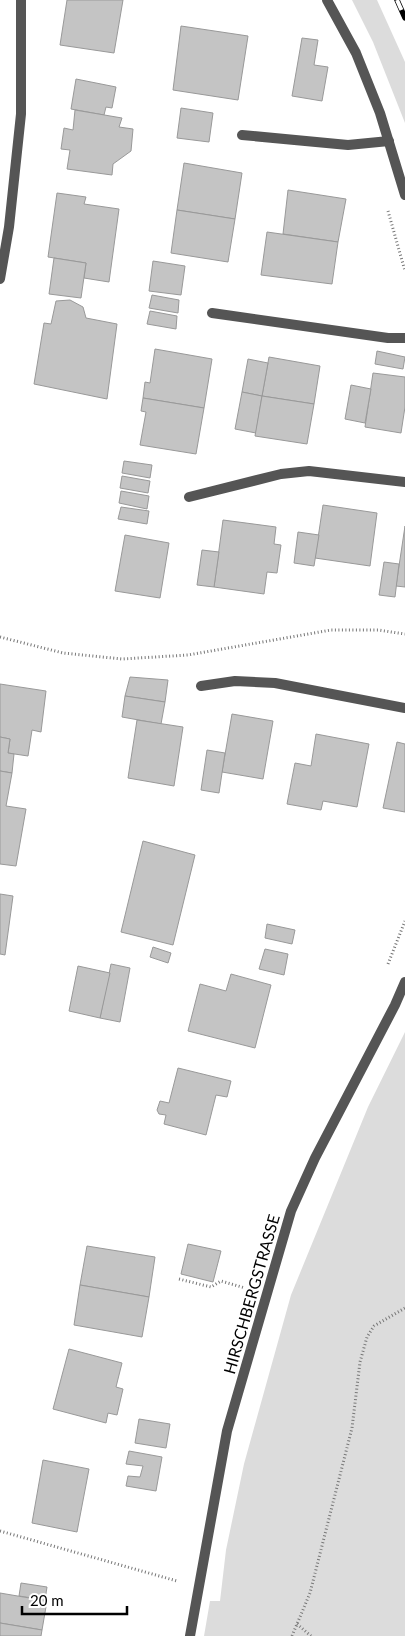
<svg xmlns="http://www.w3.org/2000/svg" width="405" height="1636" viewBox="0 0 405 1636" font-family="Lato,sans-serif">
	<rect width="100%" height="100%" fill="#fff"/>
	<g fill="#dcdcdc">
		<path d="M352 0H377L405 62V123L373 42Z"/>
		<path d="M405 1032V1636H204L210 1601H220L226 1550 244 1464 291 1295 368 1107Z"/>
	</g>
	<g fill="#c4c4c4" stroke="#999">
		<path d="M67 0H123L114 53 60 45Z"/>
		<path d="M181 26 248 36 238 100 173 90Z"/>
		<path d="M302 38 318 40 314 65 328 67 322 101 292 96Z"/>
		<path d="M76 79 116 87 112 108 106 107 104 115 71 109Z"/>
		<path d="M181 108 213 113 209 142 177 138Z"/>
		<path d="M75 110 122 118 119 127 133 129 131 151 113 164 112 175 67 169 70 150 61 149 64 128 73 130Z"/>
		<path d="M184 163 242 173 235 219 177 210Z"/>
		<path d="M288 190 346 199 338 242 283 234Z"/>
		<path d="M57 193 86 197 84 204 119 209 109 282 84 278 86 263 48 257Z"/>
		<path d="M177 210 235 219 228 262 171 253Z"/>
		<path d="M267 232 338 242 332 284 261 275Z"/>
		<path d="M54 258 86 263 81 298 49 294Z"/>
		<path d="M153 261 185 266 181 295 149 291Z"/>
		<path d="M152 295 179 300 178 313 149 308Z"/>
		<path d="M70 300 83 307 86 318 117 324 107 399 34 384 44 323 51 324 56 301Z"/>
		<path d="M150 311 177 316 176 329 147 324Z"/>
		<path d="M155 349 212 359 204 408 143 398 145 382 150 383Z"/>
		<path d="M377 351 405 357 403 369 375 364Z"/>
		<path d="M269 357 320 366 314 404 262 396Z"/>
		<path d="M248 359 268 363 262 396 242 392Z"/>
		<path d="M373 373 405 377V407L401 433 365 427Z"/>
		<path d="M351 385 371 389 365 423 345 419Z"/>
		<path d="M242 392 262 396 256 433 235 429Z"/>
		<path d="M262 396 314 404 307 444 255 436Z"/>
		<path d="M143 398 204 408 196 454 140 445 146 412 141 411Z"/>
		<path d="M124 461 152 465 150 478 122 473Z"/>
		<path d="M122 476 150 481 148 493 120 488Z"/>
		<path d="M121 491 149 496 147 509 119 503Z"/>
		<path d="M323 505 377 513 370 566 315 558Z"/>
		<path d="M121 507 149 511 147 524 118 519Z"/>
		<path d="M223 520 276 527 274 544 281 545 277 573 267 572 264 594 214 587Z"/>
		<path d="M405 526V587L396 586Z"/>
		<path d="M298 532 319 535 314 566 294 563Z"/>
		<path d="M125 535 169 543 160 598 115 591Z"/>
		<path d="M202 550 219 552 214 587 197 585Z"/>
		<path d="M384 562 399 564 395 597 379 595Z"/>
		<path d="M130 677 168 680 165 702 125 696Z"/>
		<path d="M0 684 46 691 41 732 32 730 28 756 8 753 10 739 0 737Z"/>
		<path d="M125 696 165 702 161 724 122 717Z"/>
		<path d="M232 714 273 721 263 779 222 772Z"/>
		<path d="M137 720 183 727 174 786 128 778Z"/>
		<path d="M316 734 369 744 357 807 323 801 321 810 287 804 295 763 311 766Z"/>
		<path d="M0 737 10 739 8 753 14 754 12 773 0 771Z"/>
		<path d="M397 742 405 744V812L383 808Z"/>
		<path d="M207 750 225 753 219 793 201 790Z"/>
		<path d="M0 771 12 773 6 806 26 809 16 866 0 864Z"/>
		<path d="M143 841 195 855 173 945 121 932Z"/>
		<path d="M0 894 13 896 5 955 0 954Z"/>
		<path d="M267 924 295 930 292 944 265 938Z"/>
		<path d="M153 947 171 953 168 963 150 957Z"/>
		<path d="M265 949 288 954 284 975 259 969Z"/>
		<path d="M111 964 130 968 120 1022 100 1018Z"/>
		<path d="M78 966 110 973 100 1018 69 1011Z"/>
		<path d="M231 974 271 985 255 1048 188 1031 200 984 226 991Z"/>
		<path d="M178 1068 231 1081 227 1097 216 1095 206 1135 164 1124 166 1115 159 1114 157 1110 160 1101 169 1103Z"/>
		<path d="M188 1244 221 1251 213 1282 181 1274Z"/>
		<path d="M87 1246 155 1257 149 1297 80 1285Z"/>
		<path d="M80 1285 149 1297 142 1337 74 1325Z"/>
		<path d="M69 1349 122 1363 116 1387 123 1389 117 1415 108 1413 106 1423 53 1409Z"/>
		<path d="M139 1419 170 1424 166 1448 135 1443Z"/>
		<path d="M129 1451 162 1457 156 1491 126 1486 128 1476 140 1477 143 1466 126 1464Z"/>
		<path d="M43 1460 89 1469 77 1532 32 1523Z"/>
		<path d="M21 1583 47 1587 45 1600 19 1596Z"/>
		<path d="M0 1593 47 1601 42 1630 0 1623Z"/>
		<path d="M0 1623 42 1630 41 1636H0Z"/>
	</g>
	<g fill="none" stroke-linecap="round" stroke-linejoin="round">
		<g stroke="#777" stroke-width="3" stroke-dasharray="1 2.5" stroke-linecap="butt">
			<path d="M388 211 405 271"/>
			<path d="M0 637 63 653 122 659 188 655 331 630H378L405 634"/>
			<path d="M388 964 405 921"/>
			<path d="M179 1279 211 1287 221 1281 245 1288"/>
			<path d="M0 1531 177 1581"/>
			<path d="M297 1624 311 1636"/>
			<path d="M292 1636 310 1593 352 1428 360 1362 367 1337 374 1326 405 1308"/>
		</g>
		<g stroke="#555" stroke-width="10">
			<path d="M242 135 348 145 389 141"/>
			<path d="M212 313 388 338H405"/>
			<path d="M189 497 281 474 309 471 405 482"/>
			<path d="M201 686 235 681 275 683 405 708"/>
		</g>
		<g stroke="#555" stroke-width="10">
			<path d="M327 0 356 53 380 113 405 195"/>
			<path d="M0 279 9 227 21 114V0"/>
			<path d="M190 1636 227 1431 291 1211 315 1158 395 1005 405 982"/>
		</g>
		<defs>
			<path id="rail" d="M397 0 405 18"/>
		</defs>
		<use href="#rail" stroke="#000" stroke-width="5.5"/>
		<use href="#rail" stroke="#fff" stroke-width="4" stroke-dasharray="11" stroke-linecap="butt"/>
	</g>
	<g text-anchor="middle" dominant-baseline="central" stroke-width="4.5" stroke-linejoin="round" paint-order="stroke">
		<g font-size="16" fill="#000" stroke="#fff">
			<text transform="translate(251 1294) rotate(-74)">HIRSCHBERGSTRASSE</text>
		</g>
	</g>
	<path d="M22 1606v8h105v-8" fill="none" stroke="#000000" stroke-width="2.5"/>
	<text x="30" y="1606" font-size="15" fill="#000000" stroke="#ffffff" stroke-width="4" paint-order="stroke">20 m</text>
</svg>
